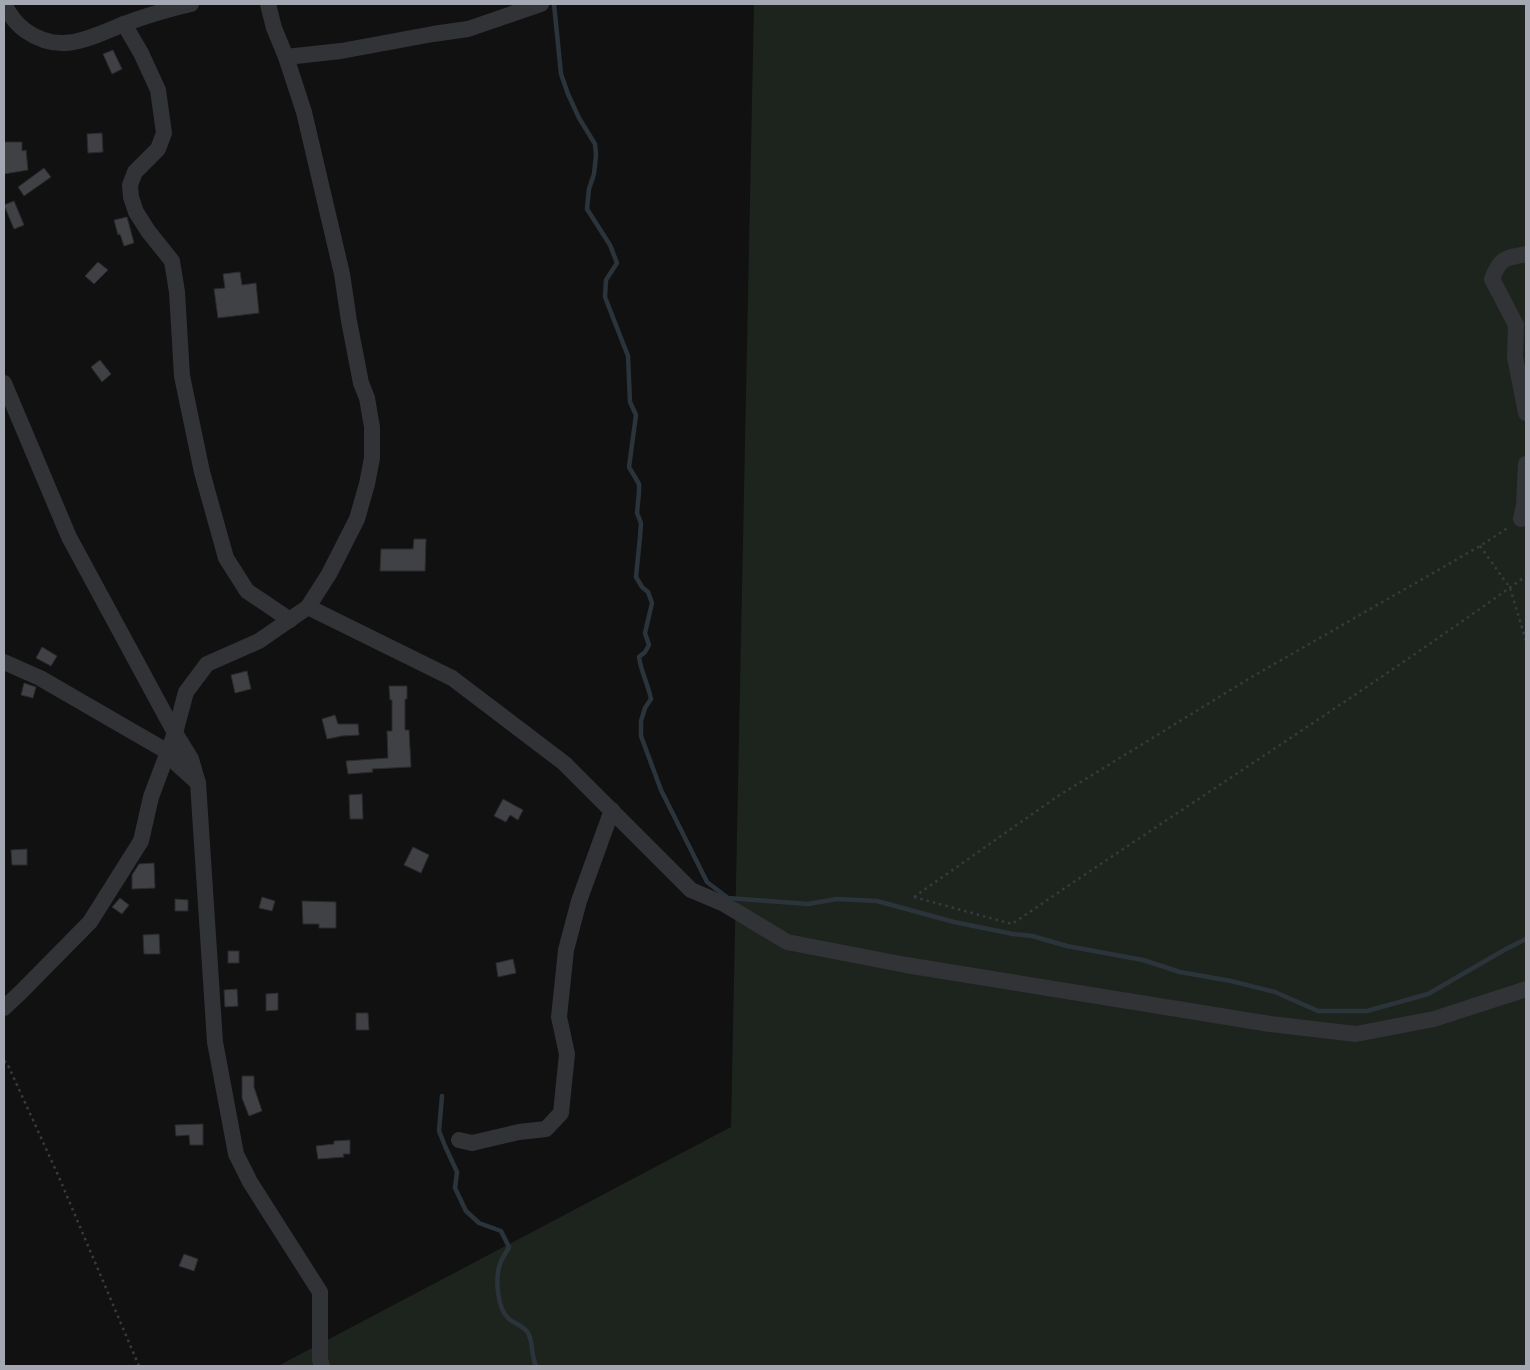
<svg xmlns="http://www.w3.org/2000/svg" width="1530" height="1370" viewBox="0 0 1530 1370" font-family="'Archivo Narrow',sans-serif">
	<rect width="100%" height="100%" fill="#111112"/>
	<path fill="#1d241e" d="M754 4H1526V1366H278L731 1127Z"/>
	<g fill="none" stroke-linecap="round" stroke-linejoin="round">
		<g stroke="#2b343a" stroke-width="4.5">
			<path d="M554 4 561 74 568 94 579 118 595 144 596 155 594 174 589 189 587 209 610 245 617 263 606 280 605 297 628 356 630 402 636 415 629 467 639 484V492L637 513 641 523 640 537 636 577 642 587 648 592 652 603 645 633 649 645 645 652 639 657C641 672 648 684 651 699L645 708 641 721V736L661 790 707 882 728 898 808 904 837 899 877 901 954 922 1013 934 1032 936 1067 946 1143 960 1180 972 1231 981 1275 992 1318 1011H1367L1428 994 1506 949 1526 939"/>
			<path d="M442 1096 439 1131 445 1146 457 1172 455 1188 466 1211 479 1223 501 1231 509 1247C506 1253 502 1258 500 1264 495 1278 497 1309 509 1319 515 1324 524 1326 528 1333 533 1340 531 1356 536 1366"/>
		</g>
	</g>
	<g fill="#404145" stroke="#2b2b2e">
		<path d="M113 50 122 69 112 74 103 54Z"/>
		<path d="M102 133 103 152 88 153 87 134Z"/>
		<path d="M4 142H22V151L26 150 28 170 4 174Z"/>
		<path d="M44 168 51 177 24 196 18 187Z"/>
		<path d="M14 201 24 225 14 229 4 205Z"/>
		<path d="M127 217 134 243 124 246 120 234 118 235 114 220Z"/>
		<path d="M98 262 108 270 94 284 85 276Z"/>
		<path d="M240 272 242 285 256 283 259 313 218 318 214 289 225 288 223 274Z"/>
		<path d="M100 360 111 374 102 382 91 367Z"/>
		<path d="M414 539H426L425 571H380L381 549H413Z"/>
		<path d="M42 647 57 656 51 666 36 658Z"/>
		<path d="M247 671 251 689 235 693 231 675Z"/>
		<path d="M24 683 36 687 33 698 21 695Z"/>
		<path d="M389 686H407V699H405V730H409L411 767 372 769 373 772 348 774 346 761 388 758 387 731H392V700H390Z"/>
		<path d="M335 715 338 724H358L359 735 342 736 327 739 322 719Z"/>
		<path d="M362 794 363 819H350L349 795Z"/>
		<path d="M503 799 523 810 518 820 510 815 506 822 494 816Z"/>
		<path d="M413 847 429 855 421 873 404 865Z"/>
		<path d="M27 849V865H12L11 850Z"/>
		<path d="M154 863 155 888 132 889V875L139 864Z"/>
		<path d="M262 897 275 901 272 911 259 908Z"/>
		<path d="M120 898 129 905 122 914 112 907Z"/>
		<path d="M175 899 188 900V911H175Z"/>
		<path d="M302 901 336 902V928H319V924H303Z"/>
		<path d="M159 934 160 954H144L143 935Z"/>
		<rect x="228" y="951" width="11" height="12"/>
		<path d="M513 959 516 973 498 977 496 963Z"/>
		<path d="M237 989 238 1006 225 1007 224 990Z"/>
		<path d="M278 993V1010L266 1011V994Z"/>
		<path d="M356 1013H368L369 1030H356Z"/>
		<path d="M242 1076H254V1087L262 1111 249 1116 242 1098Z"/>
		<path d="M203 1124V1145H190L189 1135 176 1136 175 1125Z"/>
		<path d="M350 1140V1154H343L344 1157 318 1159 316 1146 334 1144V1141Z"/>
		<path d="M184 1254 198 1259 194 1271 179 1266Z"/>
	</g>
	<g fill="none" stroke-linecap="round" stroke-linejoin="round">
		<g stroke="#383a3e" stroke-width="2.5" stroke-dasharray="2.5 4" stroke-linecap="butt">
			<path d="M1480 546 1510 588 1526 641"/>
			<path d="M914 897 1012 924C1183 807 1358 697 1526 576"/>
			<path d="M914 897 1058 796 1250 678 1480 546 1509 527"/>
			<path d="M4 1061 7 1063 58 1175 139 1366"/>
		</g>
		<g stroke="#323337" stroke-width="16">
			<path d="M4 4C9 14 16 24 26 31 60 55 90 38 124 24 146 16 168 9 191 4"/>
			<path d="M124 24 141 53 158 90 164 133 158 149 135 172 130 185 131 197 136 212 148 231 172 261 177 292 182 376 202 472 226 558 247 591 290 620"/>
			<path d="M286 57 341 51 433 34 468 29 541 4"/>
			<path d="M1526 254C1505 258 1500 258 1492 279L1516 325 1515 357 1526 413"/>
			<path d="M4 383 69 537 175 733 191 759 198 783 215 1042 236 1154 250 1182 320 1292V1360L322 1366"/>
			<path d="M1521 519 1524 505 1526 464"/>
			<path d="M308 607 452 678 564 763 691 890 724 904 787 942 906 965 1270 1024 1356 1034 1434 1019 1526 989"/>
			<path d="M4 662 40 678 168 752 177 764 198 783"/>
			<path d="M4 1008 21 992 90 922 141 841 151 797 175 733 186 692 207 664 259 641 308 607 329 574 357 519 367 484 372 458V427L367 398 361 383 349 321 342 274 304 112 286 57 274 28 268 4"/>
			<path d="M459 1140 472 1143 519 1132 546 1129 561 1113 567 1054 559 1017 566 950 579 901 612 810"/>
		</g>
	</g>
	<rect width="1530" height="1370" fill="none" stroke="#a3a8b2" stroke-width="10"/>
</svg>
